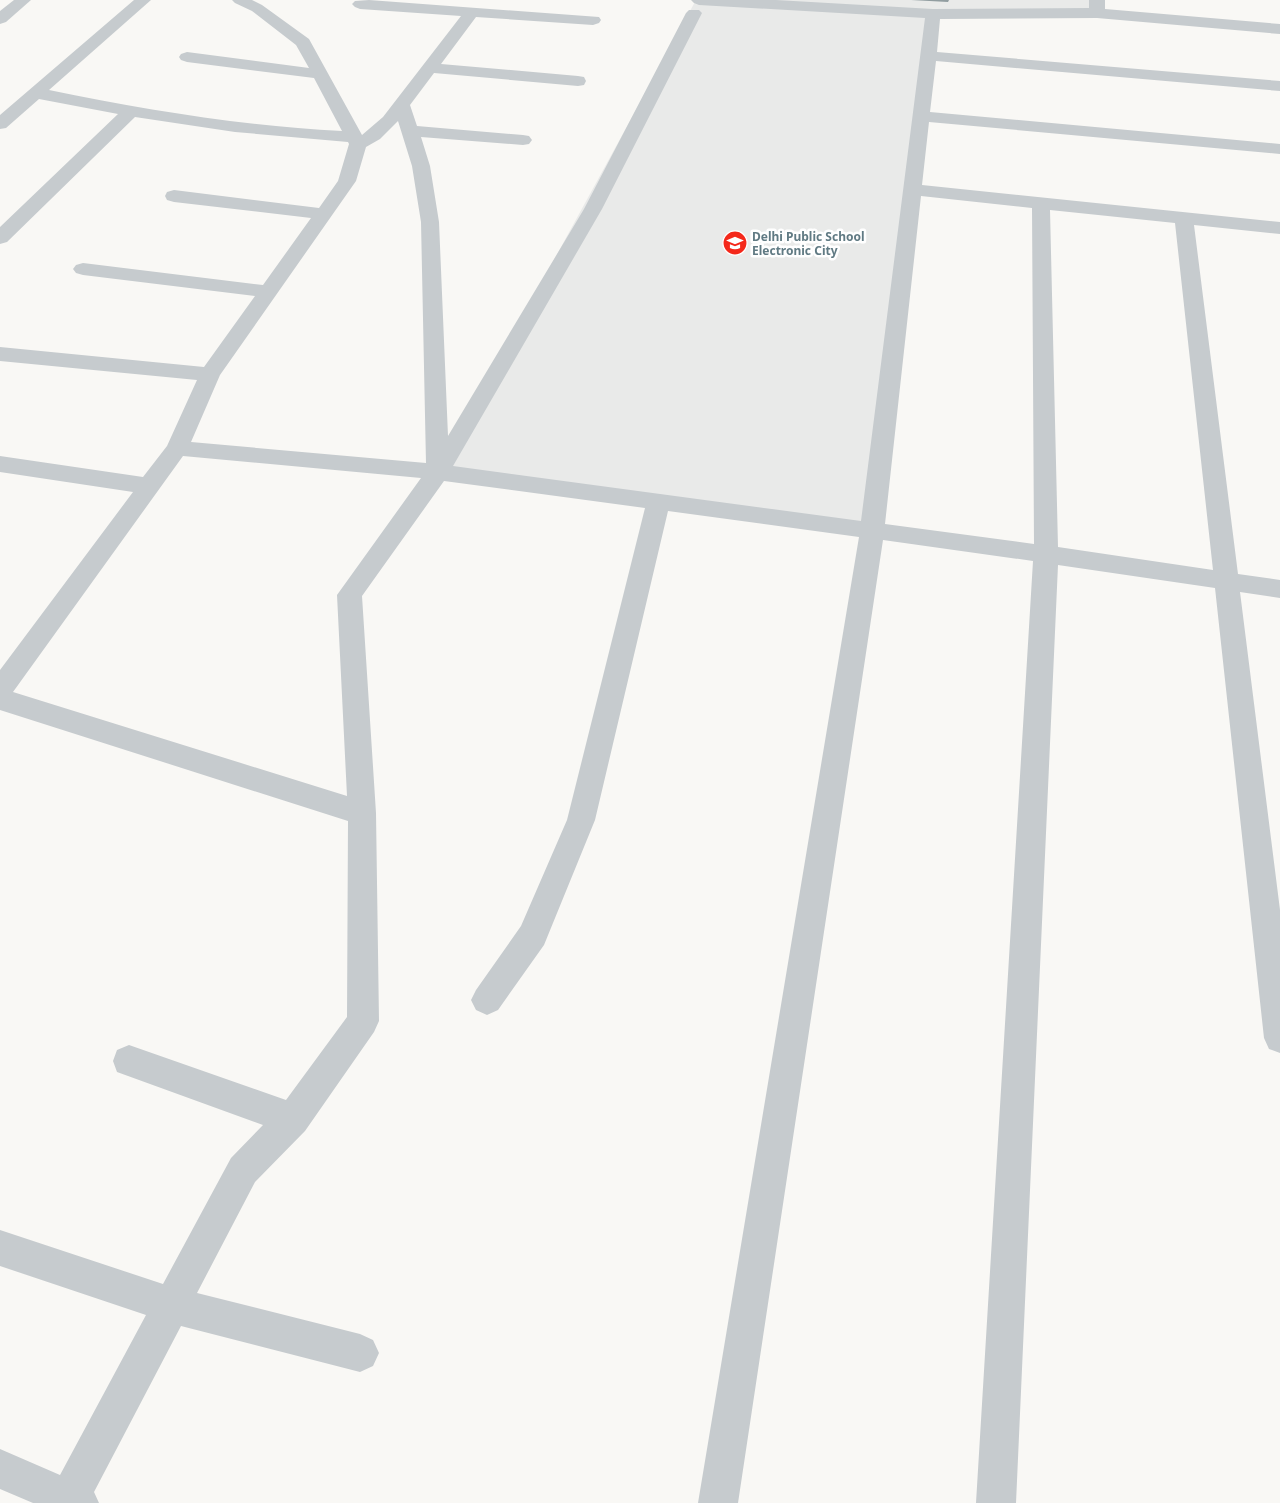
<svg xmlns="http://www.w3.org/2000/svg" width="1280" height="1503" viewBox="0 0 1280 1503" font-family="'Noto Sans',sans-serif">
	<rect width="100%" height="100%" fill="#f9f8f5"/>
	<path fill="#e9eae9" d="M696 0H1098L1097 13 933 14 872 531 438 472Z"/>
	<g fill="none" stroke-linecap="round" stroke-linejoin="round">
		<g fill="#c6cbce" fill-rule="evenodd">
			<path d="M14 0H31L6 22 0 24V11Z"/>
			<path d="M134 0H151L49 90C146 110 243 126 342 131L314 78 187 62 181 60 179 57 181 54 187 52 309 68 296 45 252 11 235 3 232 0H252L262 5 309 39 362 135 383 117 461 16 360 9 355 7 352 4 355 1 369 0 599 17 601 20 599 23 593 25 476 17 441 64 578 76 584 77 586 81 584 85 578 86 434 73 410 105 417 126 523 135 529 136 532 140 529 144 523 145 421 137 430 166 439 222 448 436 584 209 686 13 689 10H699L702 13 602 209 453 466 861 521 925 18 699 5 694 3 691 0H776L933 9 1089 8V0H1105V9L1280 24V34L1097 18 940 19 937 52 1280 81V91L936 61 930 112 1280 144V154L929 122 922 185 1280 222V234L1194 225 1238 574 1280 580V598L1240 592 1280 910V1053L1269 1049 1264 1038 1215 588 1058 565 1016 1503H976L1033 561 883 540 738 1503H698L859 537 668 511 595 820 544 945 498 1010 487 1015 476 1010 471 1000 476 990 521 926 567 820 645 508 444 481 362 596 376 813 379 1021 374 1032 305 1131 255 1182 197 1293 360 1334 373 1340 379 1353 373 1366 360 1372 181 1326 94 1492 99 1503H33L0 1489V1449L60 1475 146 1315 0 1266V1230L163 1284 231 1158 263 1125 117 1072 113 1061 117 1050 129 1045 286 1100 347 1017 348 821 0 710V670L133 492 0 472V456L143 477 167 446 197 380 0 361V347L204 367 255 296 83 275 76 273 73 269 76 265 83 263 263 285 311 218 174 202 167 200 165 196 167 192 174 190 319 208 338 181 349 144 348 142 235 132 135 117 7 242 0 244V227L118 114 39 99 6 128 0 129V115ZM398 121 412 166 421 222 426 463 191 442 220 375 356 181 366 147 380 139ZM921 196 1032 208 1034 544 885 524ZM1050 210 1175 223 1213 570 1058 547ZM183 456 421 478 337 595 347 796 13 692Z"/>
		</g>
	</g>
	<path fill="#919da0" d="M911 0H949L948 2Z"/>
	<defs>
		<symbol id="school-disc" viewBox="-11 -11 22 22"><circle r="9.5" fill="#f4281a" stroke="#fff"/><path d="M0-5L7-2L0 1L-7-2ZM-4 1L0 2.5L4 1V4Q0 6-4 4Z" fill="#fff"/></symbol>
	</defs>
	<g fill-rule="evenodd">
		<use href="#school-disc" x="721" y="229" width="28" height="28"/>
	</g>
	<g text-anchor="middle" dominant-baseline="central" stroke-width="5" stroke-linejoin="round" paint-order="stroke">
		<g font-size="12" font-weight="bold" fill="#607a83" stroke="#fff" text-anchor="start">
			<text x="752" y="236">Delhi Public School<tspan x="752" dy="14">Electronic City</tspan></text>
		</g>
	</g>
</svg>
